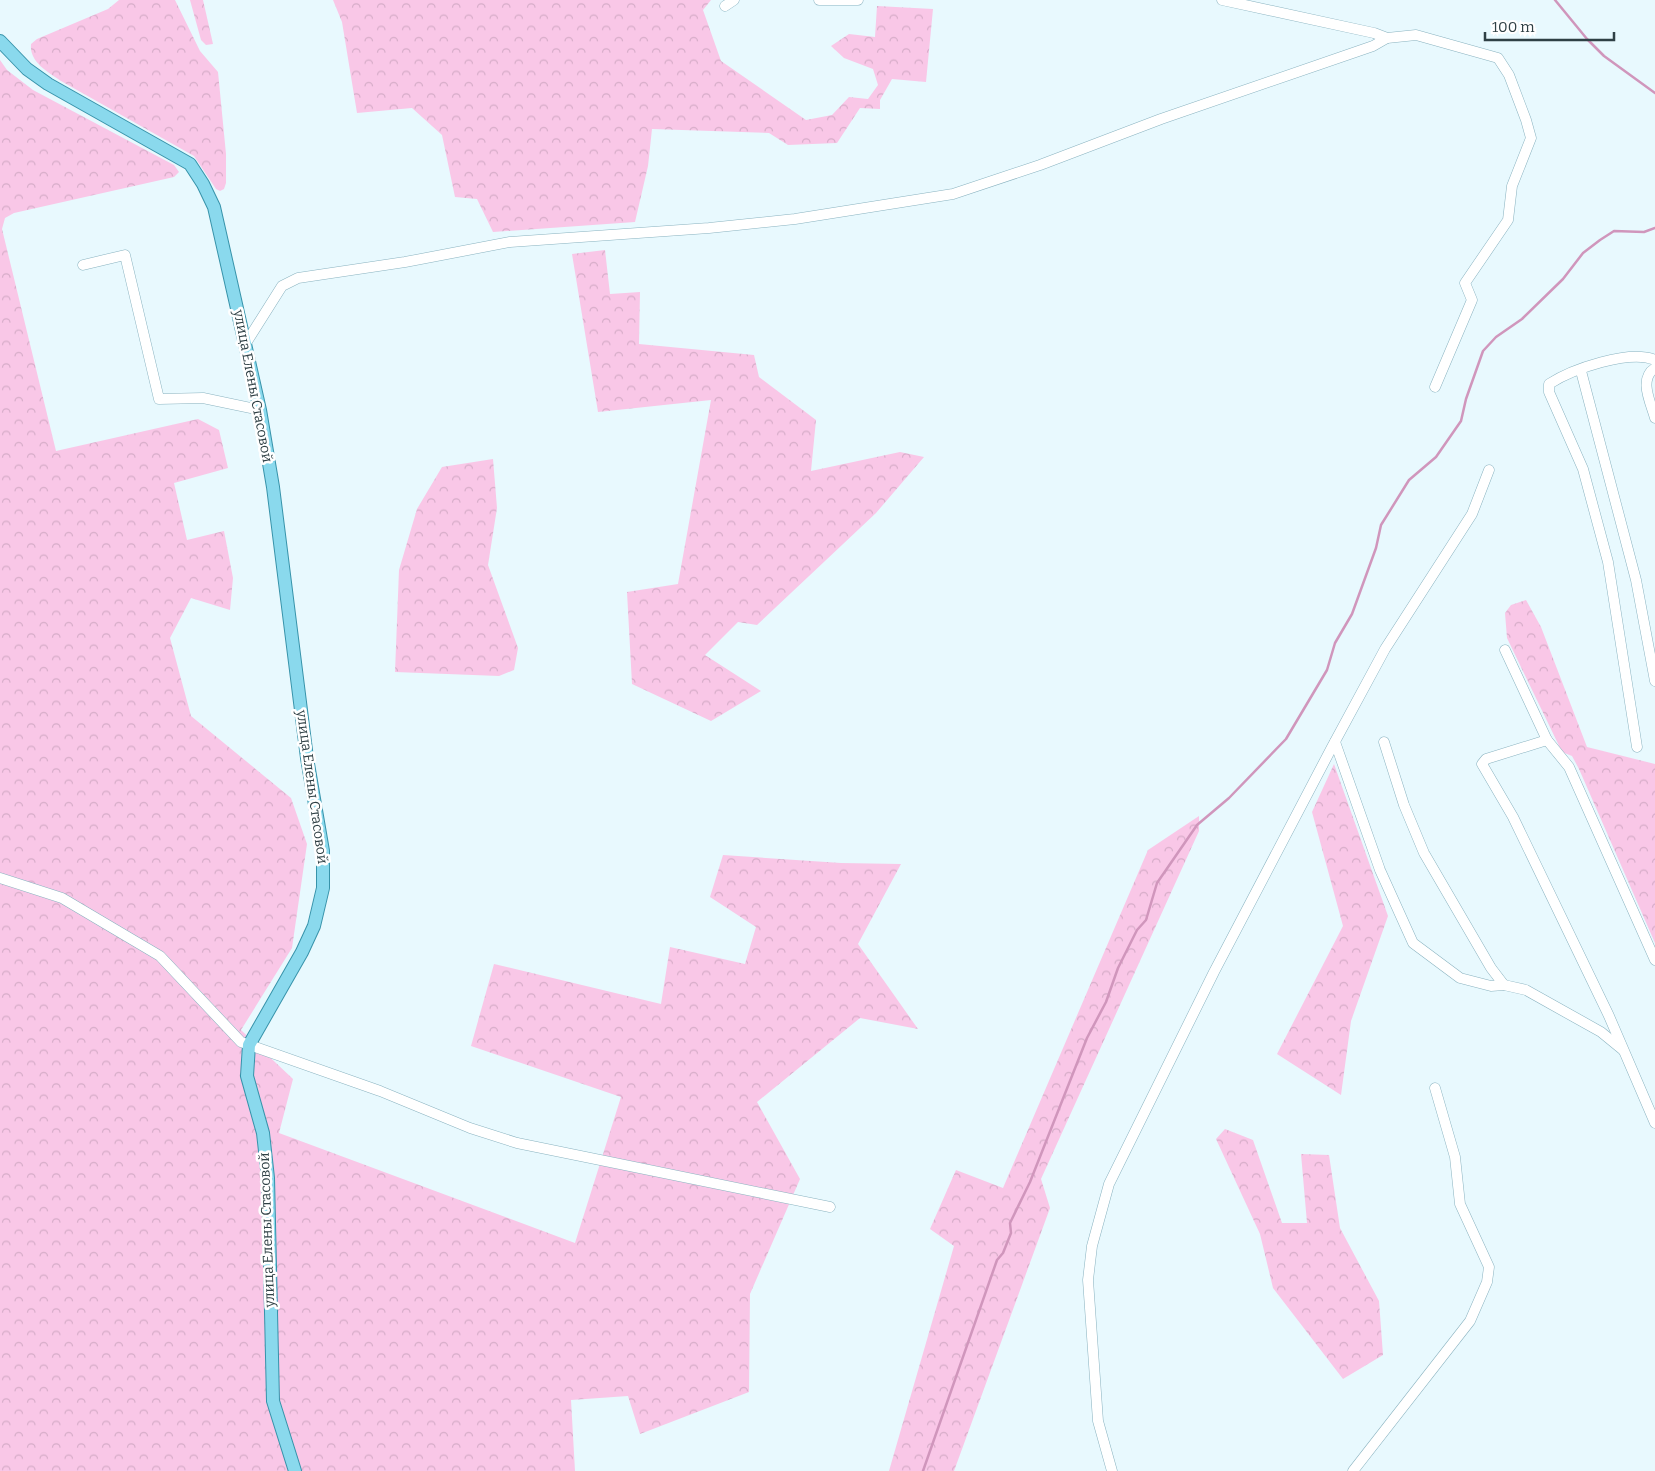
<svg xmlns="http://www.w3.org/2000/svg" width="1655" height="1471" viewBox="0 0 1655 1471" font-family="Bitter,serif">
	<defs>
		<pattern id="forest-crowns" width="20" height="18" patternUnits="userSpaceOnUse" patternTransform="scale(1.25)"><rect width="20" height="18" fill="#f9c7e7"/><path d="M2 6a3 3 0 1 1 6 0M12 15a3 3 0 1 1 6 0" fill="none" stroke="#d6acc8"/></pattern>
	</defs>
	<rect width="100%" height="100%" fill="#e8f9fe"/>
	<g fill="url(#forest-crowns)">
		<path d="M119 0H175L200 51 218 72 226 154V183L224 189 220 191 216 189 194 156 61 81C48 72 29 62 31 44L37 39 108 9Z"/>
		<path d="M190 0H203L213 44 206 45 201 40Z"/>
		<path d="M333 0H711L703 10 721 61 806 120 832 115 849 97 868 99 878 85 873 69 844 58 831 46 849 34 875 37 877 6 933 9 926 82 892 79 880 100V109L860 108 837 143 788 145 769 133 652 129 648 166 635 222 493 232 477 199 455 197 442 135 412 108 357 113 342 22Z"/>
		<path d="M0 60 7 70 33 90 174 165 179 172 174 177 14 213 5 218 2 229 56 451 198 419 219 430 228 468 174 483 187 540 224 531 233 578 230 610 191 598 170 638 191 716 291 798 307 844 292 948 241 1030 293 1079 279 1133 575 1243 621 1097 471 1046 494 964 661 1004 670 947 745 964 756 927 710 897 723 855 841 863 901 864 858 944 918 1029 860 1018 757 1102 800 1179 750 1294 749 1392 640 1434 628 1396 571 1400 575 1471H0Z"/>
		<path d="M605 250 610 294 640 292 639 344 754 355 759 377 816 420 811 471 900 452 924 457 876 513 757 625 738 622 705 655 761 691 711 721 632 684 627 592 678 584 711 400 598 412 572 254Z"/>
		<path d="M493 459 497 508 488 565 518 648 514 670 499 676 395 672 399 570 417 509 442 467Z"/>
		<path d="M1526 600 1541 627 1587 747 1655 764V943L1579 769 1572 756 1562 752 1507 638 1505 613 1511 605Z"/>
		<path d="M1334 764 1388 916 1351 1021 1341 1095 1277 1054 1343 926 1312 812Z"/>
		<path d="M1199 816V831L1041 1179 1050 1208 954 1471H889L954 1246 930 1229 956 1170 1003 1188 1148 850Z"/>
		<path d="M1225 1129 1253 1140 1282 1223H1307L1301 1154 1329 1155 1340 1228 1379 1301 1383 1355 1343 1379 1273 1288 1260 1234 1216 1139Z"/>
	</g>
	<g fill="none" stroke-linecap="round" stroke-linejoin="round">
		<g stroke="#d096bc" stroke-width="2.5">
			<path d="M1555 0 1587 39 1604 56 1655 93"/>
			<path d="M923 1471 997 1260 1003 1253 1011 1233 1010 1223 1030 1182 1087 1038 1106 1002 1118 968 1137 930 1146 920 1157 883 1197 825 1229 798 1286 739 1327 670 1335 643 1352 614 1376 548 1381 525 1409 480 1436 457 1461 421 1466 399 1483 351 1496 337 1522 319 1563 279 1583 253 1600 240 1614 231 1644 232 1655 228"/>
		</g>
		<defs>
			<g id="minor">
				<path d="M819 0H858"/>
				<path d="M1222 0 1374 33 1387 38 1416 35 1498 58 1509 75 1526 120 1531 138 1512 186 1508 220 1465 283 1472 300 1435 387"/>
				<path d="M725 6 734 0"/>
				<path d="M83 265 125 255 159 399 203 398 260 410"/>
				<path d="M246 343 282 286 298 278 405 262 510 242 709 228 795 219 953 194 1040 165 1161 119 1373 46 1387 38"/>
				<path d="M1655 368C1638 379 1651 403 1655 418"/>
				<path d="M1581 371 1636 580 1655 681"/>
				<path d="M1505 650 1547 740 1569 767 1655 960"/>
				<path d="M1547 740 1486 759 1482 764 1513 817 1609 1016 1655 1123"/>
				<path d="M1335 742 1380 870 1413 943 1460 978 1491 986 1504 985 1526 990 1601 1032 1623 1050"/>
				<path d="M1384 742 1404 805 1424 853 1491 968 1504 985"/>
				<path d="M1637 747 1608 562 1583 469 1549 392V384C1572 369 1630 349 1655 360"/>
				<path d="M0 878 62 898 160 956 241 1042 380 1091 470 1128 517 1143 830 1207"/>
				<path d="M1112 1471 1098 1421 1088 1280 1092 1246 1109 1184 1214 972 1332 747 1385 649 1472 514 1489 470"/>
				<path d="M1353 1471 1470 1321 1487 1282 1489 1267 1460 1204 1455 1157 1435 1088"/>
			</g>
			<path id="major" d="M0 41 27 69 48 84 190 164 203 184 214 207 260 410 273 487 307 758 323 851V888L314 926 302 952 249 1045 247 1076 263 1133 268 1178 273 1401 295 1471"/>
		</defs>
		<use href="#minor" stroke="#8ab3c0" stroke-width="11"/>
		<use href="#major" stroke="#3793aa" stroke-width="14"/>
		<use href="#minor" stroke="#fff" stroke-width="10"/>
		<use href="#major" stroke="#8ad9ed" stroke-width="12"/>
	</g>
	<g text-anchor="middle" dominant-baseline="central" stroke-width="5" stroke-linejoin="round" paint-order="stroke">
		<g font-size="14" fill="#2f4045" stroke="#fff">
			<text transform="translate(253 386) rotate(79)">улица Елены Стасовой</text>
			<text transform="translate(312 787) rotate(82)">улица Елены Стасовой</text>
			<text transform="translate(267 1230) rotate(-92)">улица Елены Стасовой</text>
		</g>
	</g>
	<path d="M1485 32v8h129v-8" fill="none" stroke="#2f4045" stroke-width="2.5"/>
	<text x="1492" y="32" font-size="15" fill="#2f4045" stroke="#ffffff" stroke-width="4" paint-order="stroke">100 m</text>
</svg>
